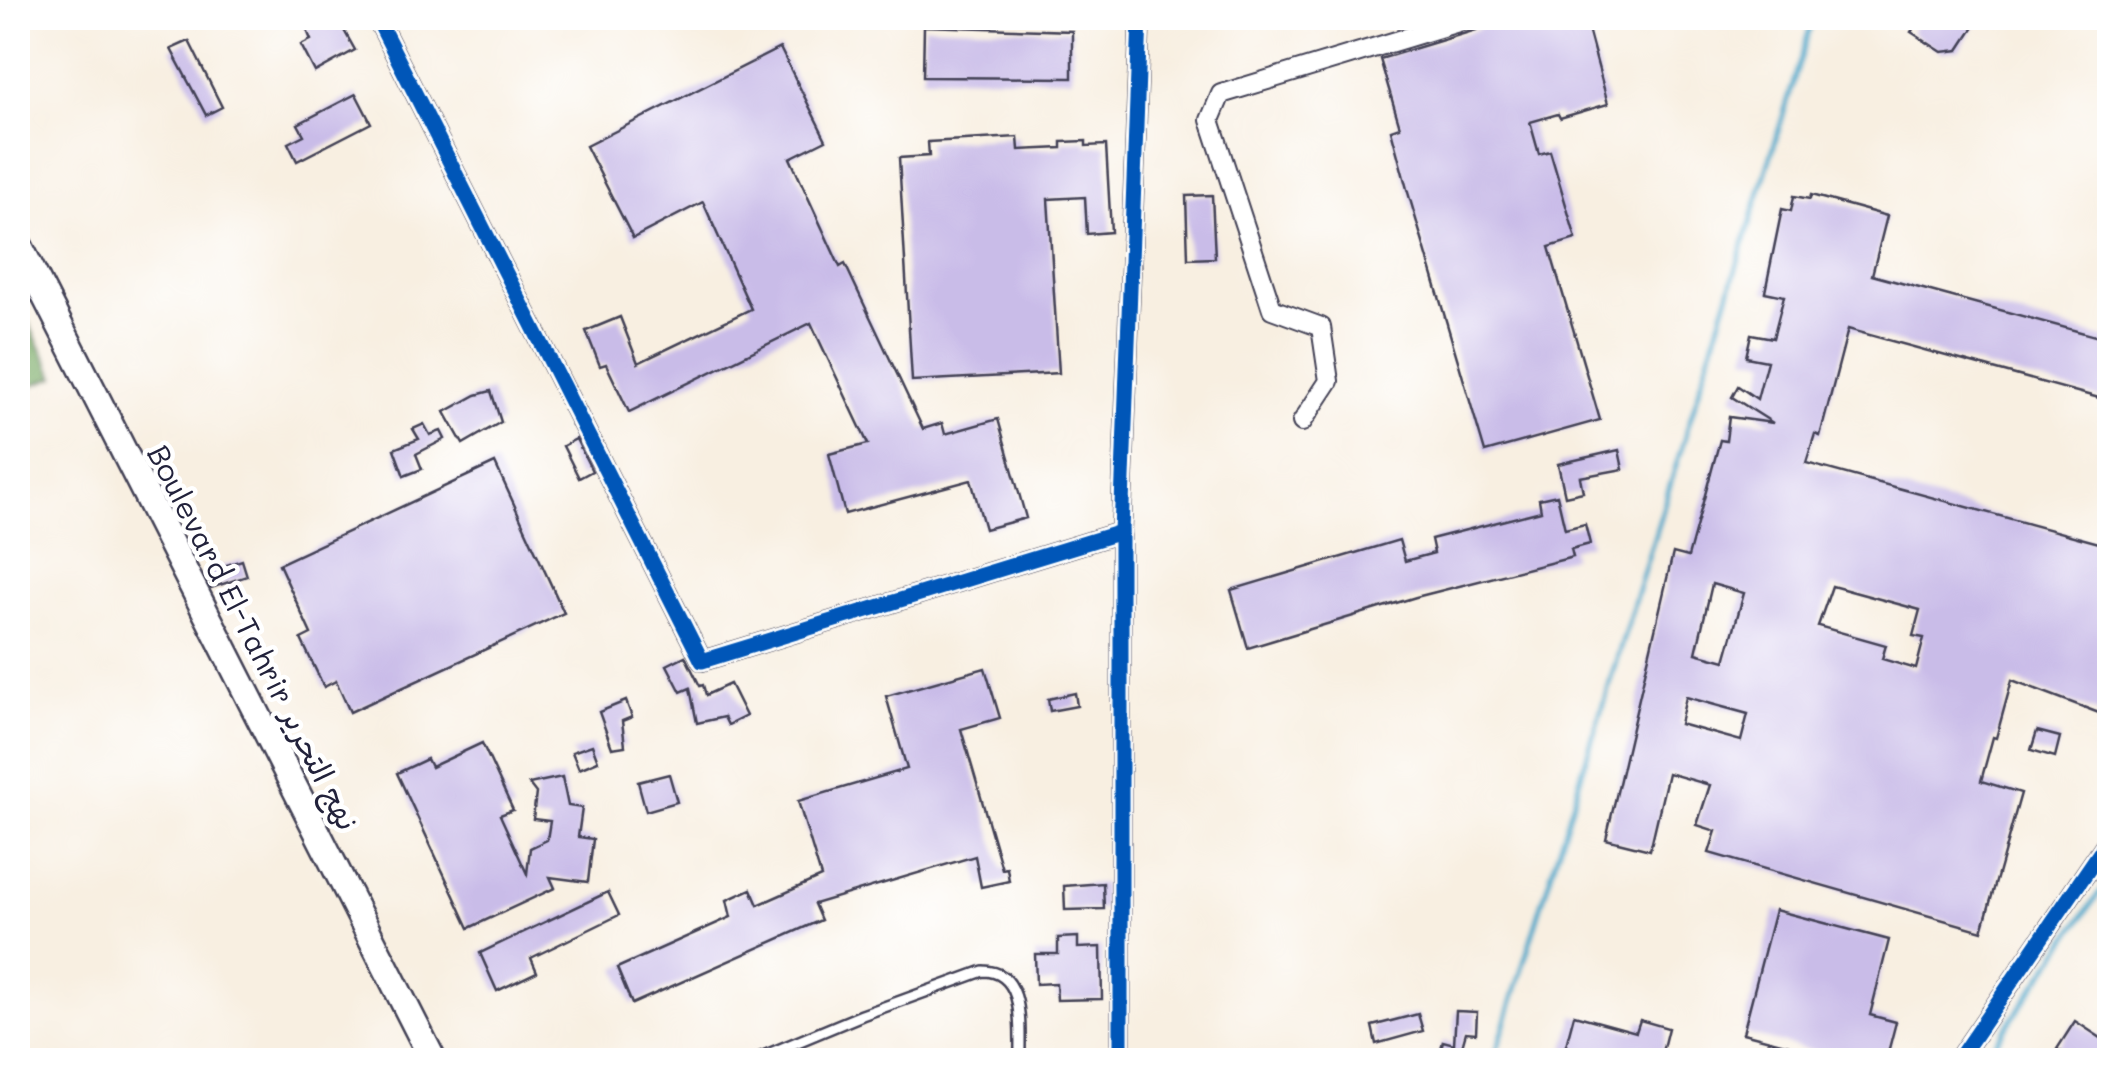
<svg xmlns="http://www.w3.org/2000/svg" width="2127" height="1078" viewBox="0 0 2127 1078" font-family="Mali,'Playpen Sans Arabic',sans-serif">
	<rect width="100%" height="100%" fill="#fff"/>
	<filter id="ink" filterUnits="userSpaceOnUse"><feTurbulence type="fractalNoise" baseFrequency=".01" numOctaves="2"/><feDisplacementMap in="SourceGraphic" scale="20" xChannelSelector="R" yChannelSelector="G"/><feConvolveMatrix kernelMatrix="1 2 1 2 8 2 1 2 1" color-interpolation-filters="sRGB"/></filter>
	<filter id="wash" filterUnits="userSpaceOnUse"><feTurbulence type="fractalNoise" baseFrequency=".0048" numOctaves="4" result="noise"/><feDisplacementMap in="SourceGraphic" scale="40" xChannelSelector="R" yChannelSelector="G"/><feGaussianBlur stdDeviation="2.25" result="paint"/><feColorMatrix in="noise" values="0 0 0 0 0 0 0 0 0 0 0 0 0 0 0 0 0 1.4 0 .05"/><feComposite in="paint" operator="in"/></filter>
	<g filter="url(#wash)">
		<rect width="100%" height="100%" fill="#f8efe1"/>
		<path fill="#79aa65" stroke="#4e6650" stroke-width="2.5" d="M18 302 55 377 18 390Z"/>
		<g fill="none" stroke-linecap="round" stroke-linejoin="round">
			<g stroke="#4ba7c9" stroke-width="5">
				<path d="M1494 1060 1813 18"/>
				<path d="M1984 1060 2110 877"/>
			</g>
		</g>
		<g id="blocks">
			<g fill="#c9bce8" fill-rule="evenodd">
				<path d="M302 18H337L355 50 315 72 301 45 311 40Z"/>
				<path d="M1484 18H1585L1608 104 1560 118 1558 114 1530 122 1539 154 1550 151 1576 239 1549 247 1600 420 1485 452 1407 189 1391 130 1400 127 1380 59 1476 30 1482 26Z"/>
				<path d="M1921 18H1980L1959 50 1942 52 1911 32Z"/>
				<path d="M924 26 1072 31V78L923 77Z"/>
				<path d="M189 41 222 107 206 115 171 49Z"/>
				<path d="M780 48 826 140 790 158 840 267 845 264 923 429 942 423 945 434 998 419 1026 518 985 529 971 480 845 514 829 454 868 444 811 323 629 412 606 364 600 366 586 331 620 317 638 363 751 309 703 202 633 238 586 146Z"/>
				<path d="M356 94 371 123 297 161 288 143 304 135 298 124Z"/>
				<path d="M1018 137 1019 150 1062 148V142L1086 141V146L1106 145 1111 232 1087 234 1085 197 1048 199 1059 373 912 381 899 158 929 156 928 142Z"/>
				<path d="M1212 195 1215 258 1188 259 1186 196Z"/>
				<path d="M1811 195 1887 216 1872 275 2110 340V401L1848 329 1820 436 1815 434 1806 463 2110 546V679L2099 713 2012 680 1996 738 1993 737 1981 781 2021 793 1982 931 1709 853 1716 831 1697 825 1710 785 1668 773 1650 850 1606 839 1673 553 1688 557 1720 440 1726 441 1729 417 1773 423 1732 397 1738 386 1757 399 1767 361 1746 357 1751 334 1773 338 1784 296 1765 292 1782 209 1791 211 1794 196 1810 199ZM1712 584 1744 593 1725 661 1696 653ZM1832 586 1920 610 1913 636 1924 638 1916 669 1882 659 1886 645 1818 626ZM1686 697 1748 714 1741 741 1680 724Z"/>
				<path d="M491 391 501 422 463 444 445 412 476 395Z"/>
				<path d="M424 424 430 435 441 431 445 439 416 454 422 469 404 476 394 449 419 439 413 429Z"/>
				<path d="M576 439 592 471 579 478 563 446Z"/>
				<path d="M1619 450 1623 469 1580 477 1583 492 1565 496 1558 464Z"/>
				<path d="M495 463 564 613 350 712 336 681 324 687 301 639 311 634 279 564Z"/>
				<path d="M1557 495 1565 529 1585 524 1590 544 1571 549 1573 557 1416 597 1248 648 1231 590 1399 540 1405 561 1434 553 1431 539 1541 511 1539 499Z"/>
				<path d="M242 560 247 576 211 588 205 572Z"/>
				<path d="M685 656 700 686 703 685 706 695 730 684 746 716 728 725 724 717 697 723 690 688 681 692 667 665Z"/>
				<path d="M985 668 1000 718 961 729 1002 869 1007 868 1009 881 981 887 975 856 814 904 821 920 632 1004 617 968 731 917 727 900 751 889 758 905 821 877 798 801 907 769 886 696Z"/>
				<path d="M1075 693 1077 706 1050 711 1048 699Z"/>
				<path d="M626 701 632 717 622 721 625 746 612 748 599 712Z"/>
				<path d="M2037 731 2060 737 2055 757 2031 750Z"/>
				<path d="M482 743 513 810 500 815 527 874 530 848 547 840 550 821 533 819 536 793 529 784 562 777 568 806 582 808 578 837 593 839 588 882 550 877 555 888 469 928 397 773 427 759 431 767Z"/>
				<path d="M592 745 598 761 579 769 572 752Z"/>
				<path d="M669 774 677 802 646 811 638 782Z"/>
				<path d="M1103 883 1104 909 1065 910 1064 886Z"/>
				<path d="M608 892 619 915 531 958 537 972 497 991 480 953Z"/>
				<path d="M1775 910 1889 940 1870 1015 1896 1022 1886 1060H1847L1743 1033Z"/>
				<path d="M1078 937V948L1101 947 1102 999 1057 1000 1056 983 1036 984 1035 954H1058V938Z"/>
				<path d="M1456 1011 1477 1012 1476 1033 1466 1032 1458 1060H1438L1443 1041 1454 1044Z"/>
				<path d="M1418 1014 1423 1031 1376 1044 1372 1026Z"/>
				<path d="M1574 1015 1636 1032 1640 1020 1668 1028 1660 1060H1562Z"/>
				<path d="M2075 1021 2110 1044V1060H2075L2057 1049Z"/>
			</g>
		</g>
	</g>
	<g filter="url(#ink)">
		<use href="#blocks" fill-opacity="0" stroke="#424154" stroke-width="2.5"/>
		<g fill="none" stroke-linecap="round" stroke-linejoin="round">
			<defs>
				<path id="service" d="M754 1060 862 1015 983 971C1027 971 1019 1029 1020 1060"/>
				<g id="minor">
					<path d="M377 18 702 661 1121 532"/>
					<path d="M1302 422 1329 381 1321 327 1272 309 1210 120 1221 94 1472 18"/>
					<path d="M1121 1060V532L1140 18"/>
					<path d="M1958 1060 2110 838"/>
				</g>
				<path id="secondary" d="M18 243 433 1060"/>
			</defs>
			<use href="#service" stroke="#424154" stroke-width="14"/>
			<use href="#minor" stroke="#424154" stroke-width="22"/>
			<use href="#secondary" stroke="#424154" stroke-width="30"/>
			<use href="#service" stroke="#fff" stroke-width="9"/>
			<use href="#minor" stroke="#fff" stroke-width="18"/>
			<use href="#secondary" stroke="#fff" stroke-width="25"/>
			<defs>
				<g id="cycleway">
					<path d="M377 18 702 661 1121 532"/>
					<path d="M1121 1060V532L1140 18"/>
					<path d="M1958 1060 2110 838"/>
				</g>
			</defs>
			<use href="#cycleway" stroke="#fff" stroke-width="21"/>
			<use href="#cycleway" stroke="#0057b8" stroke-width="15"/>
		</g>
	</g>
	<g text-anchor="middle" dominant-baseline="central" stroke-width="9" stroke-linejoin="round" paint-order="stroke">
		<g font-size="30" fill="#22223b" stroke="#fff">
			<text transform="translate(254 637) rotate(63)">Boulevard El-Tahrir نهج التحرير</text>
		</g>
	</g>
	<rect width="2127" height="1078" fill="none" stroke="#fff" stroke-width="60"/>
</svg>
